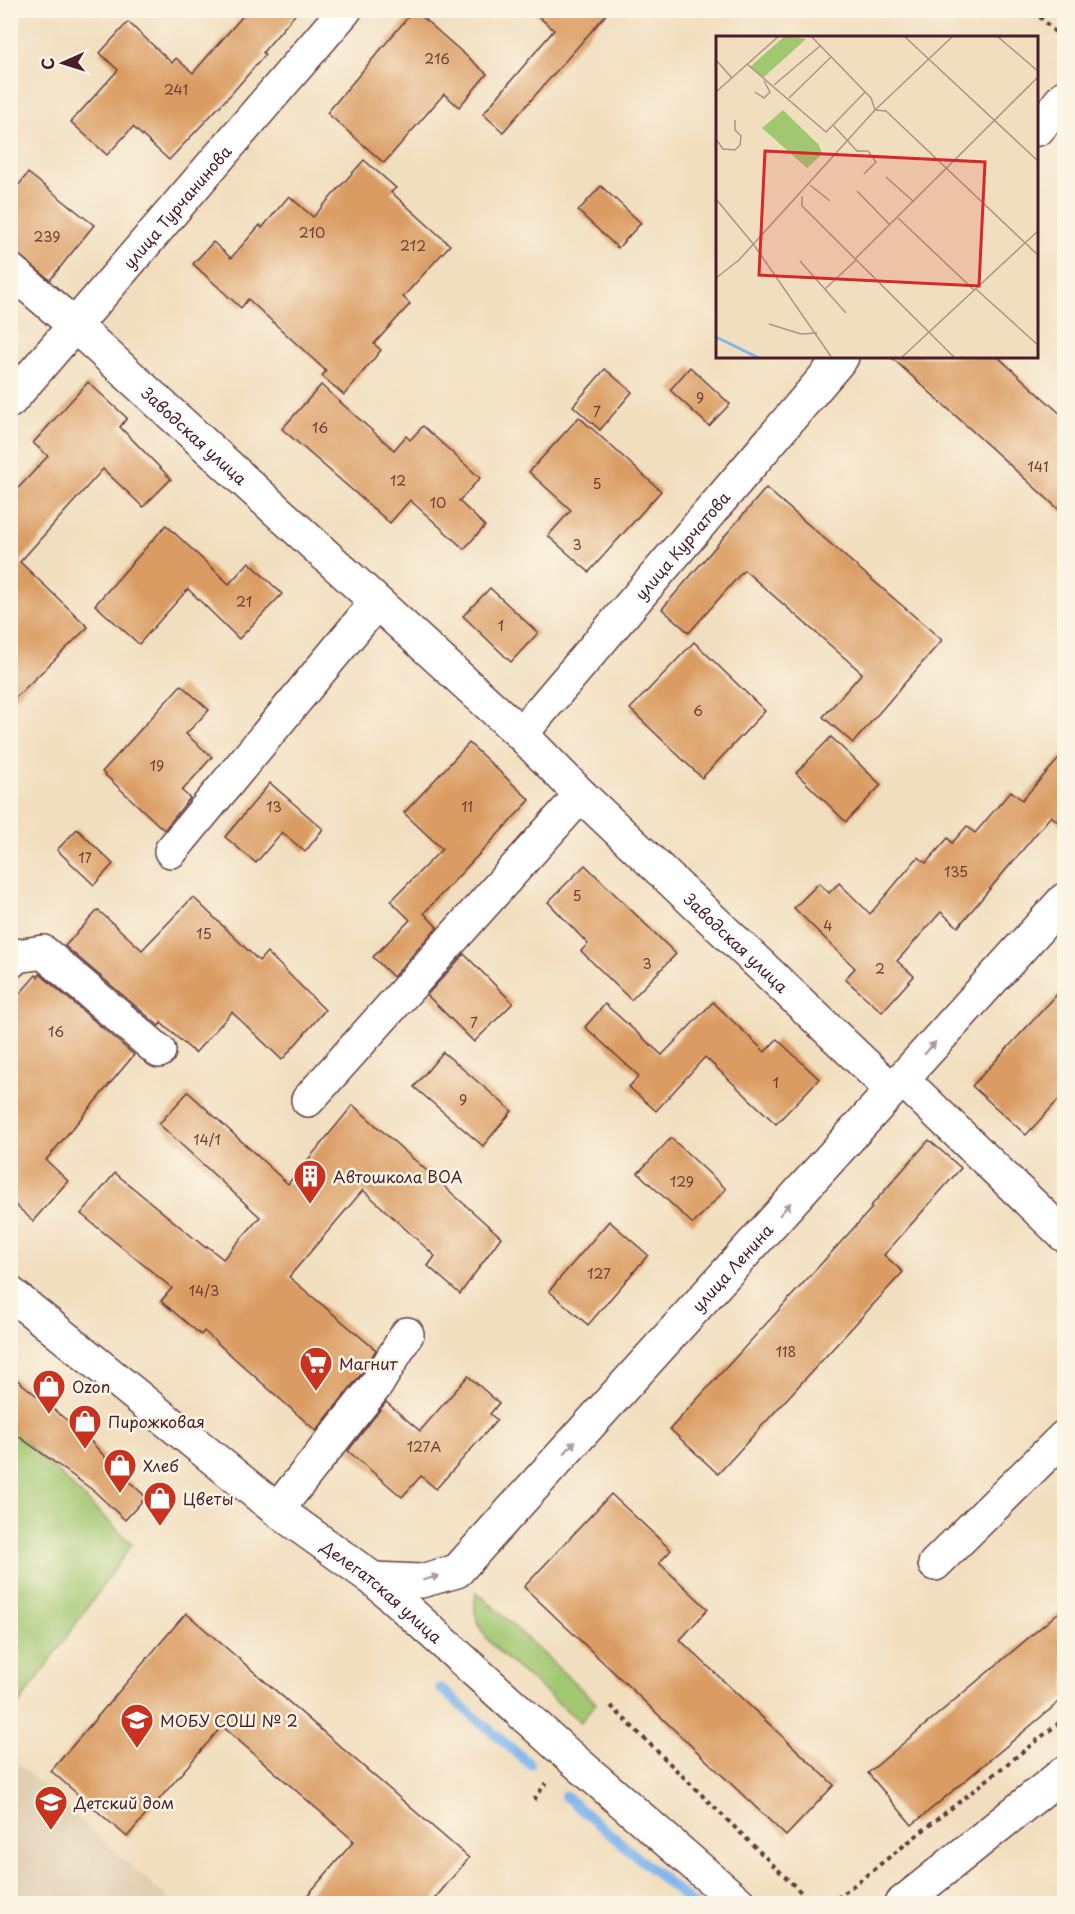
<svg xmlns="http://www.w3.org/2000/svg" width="1075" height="1914" viewBox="0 0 1075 1914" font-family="'Playpen Sans',sans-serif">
	<rect width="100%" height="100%" fill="#fcf5e5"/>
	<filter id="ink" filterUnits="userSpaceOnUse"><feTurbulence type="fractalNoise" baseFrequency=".0167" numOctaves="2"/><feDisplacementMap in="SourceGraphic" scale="12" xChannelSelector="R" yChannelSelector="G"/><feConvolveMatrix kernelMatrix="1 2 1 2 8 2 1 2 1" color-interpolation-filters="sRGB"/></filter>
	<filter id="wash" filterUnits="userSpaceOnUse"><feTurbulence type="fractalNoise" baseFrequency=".008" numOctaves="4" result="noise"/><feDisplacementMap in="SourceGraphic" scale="24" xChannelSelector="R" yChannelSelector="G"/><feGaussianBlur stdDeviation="1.35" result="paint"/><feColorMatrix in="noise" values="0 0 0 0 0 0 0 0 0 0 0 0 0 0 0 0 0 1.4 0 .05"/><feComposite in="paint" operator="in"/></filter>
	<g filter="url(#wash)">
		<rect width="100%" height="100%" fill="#f1debe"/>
		<path fill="#dfceb1" d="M10 1758H11L173 1903H11Z"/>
		<g fill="#a2c771" stroke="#76734e" stroke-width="1.5">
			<path d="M11 1429 22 1438 132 1544 11 1716Z"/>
			<path d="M477 1592 596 1703 581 1722C565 1709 550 1696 535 1683 509 1661 464 1631 477 1592Z"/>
		</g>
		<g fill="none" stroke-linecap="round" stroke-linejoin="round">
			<g stroke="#80b5ee" stroke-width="10">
				<path d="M440 1688 530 1764"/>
				<path d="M565 1796 693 1904"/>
			</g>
		</g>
		<g id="blocks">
			<g fill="#da9c62">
				<path d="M248 10H299L263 52 265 55 232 93 169 160 133 127 107 155 71 122 118 70 100 53 128 22 172 63 176 58 193 73Z"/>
				<path d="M414 10 487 74 459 107 444 94 384 163 327 113Z"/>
				<path d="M531 10H610L503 132 483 114 554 30Z"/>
				<path d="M364 160 396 188 391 192 450 245 403 297 410 304 374 344 381 350 344 395 322 376 326 371 248 299 241 308 193 264 213 242 231 258 260 225 262 228 289 196 313 217Z"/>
				<path d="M28 173 94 225 50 280 10 248V196Z"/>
				<path d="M601 186 641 223 618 248 578 211Z"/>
				<path d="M891 357H998L1065 418V515Z"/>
				<path d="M690 367 730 404 709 426 670 390Z"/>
				<path d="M605 369 632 392 600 430 573 406Z"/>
				<path d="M88 382 127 418 120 427 171 479 143 507 103 469 20 562 88 627 10 703V497L48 456 33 443Z"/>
				<path d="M321 385 394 450 406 436 410 440 423 426 480 478 459 501 485 526 464 549 410 500 390 523 282 429Z"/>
				<path d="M579 417 661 491 589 572 548 536 571 510 529 472Z"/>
				<path d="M766 488 942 640 853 743 823 717 862 673 744 570 689 633 662 609Z"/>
				<path d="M166 525 229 584 249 562 282 594 239 639 188 589 139 644 95 605Z"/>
				<path d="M490 588 538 633 511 662 463 616Z"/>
				<path d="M694 642 765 711 702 778 630 709Z"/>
				<path d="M181 685 209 710 186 734 212 757 182 791 190 798 164 830 102 772Z"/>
				<path d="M831 737 881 785 846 822 796 773Z"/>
				<path d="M469 743 530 800 424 913 437 927 393 977 373 957 410 920 391 901 442 849 404 813Z"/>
				<path d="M1065 752V828L1051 816 958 927 941 912 897 961 914 976 882 1012 845 979 855 968 794 908 819 883 829 893 839 883 870 914 918 857 926 863 948 838 952 843 967 826 975 833 1011 791 1022 800Z"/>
				<path d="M270 783 323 829 305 852 282 832 256 863 225 837Z"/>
				<path d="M77 829 113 864 94 885 57 850Z"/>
				<path d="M585 865 676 954 631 1000 581 951 588 944 548 902Z"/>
				<path d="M193 897 259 961 267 952 325 1010 282 1060 232 1012 195 1053 161 1023 159 1026 65 946 98 910 142 950Z"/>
				<path d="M464 954 513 1003 474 1042 427 995Z"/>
				<path d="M40 974 134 1055 46 1160 68 1181 33 1221 10 1200V1005L36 975 38 977Z"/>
				<path d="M1065 986V1093L1026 1135 972 1086Z"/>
				<path d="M713 1002 765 1052 777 1039 819 1079 776 1124 705 1057 656 1111 629 1087 639 1076 585 1027 605 1004 662 1055Z"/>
				<path d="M443 1052 512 1111 483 1146 414 1087Z"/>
				<path d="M188 1092 288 1184 353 1105 501 1237 460 1294 428 1266 435 1256 363 1190 289 1277 376 1350 362 1373 316 1431 204 1331 201 1335 161 1301 172 1288 81 1214 115 1173 206 1248 207 1246 223 1259 260 1217 159 1124Z"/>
				<path d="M671 1138 726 1189 693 1224 638 1173Z"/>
				<path d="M929 1140 961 1168 884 1255 903 1272 718 1474 670 1429 872 1208 870 1207Z"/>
				<path d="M609 1221 648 1255 588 1325 549 1291Z"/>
				<path d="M10 1374 86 1436 115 1468 146 1497 125 1520 94 1491 10 1430Z"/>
				<path d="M468 1376 499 1403 490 1414 497 1420 436 1489 421 1476 402 1497 348 1451 386 1402 420 1431Z"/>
				<path d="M611 1494 671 1550 659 1563 708 1609 680 1640 834 1785 786 1836 524 1587Z"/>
				<path d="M1065 1607V1697L912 1825 868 1773Z"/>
				<path d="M186 1613 469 1858 430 1904H300L354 1841 222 1726 127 1837 51 1771Z"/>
			</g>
		</g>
	</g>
	<g filter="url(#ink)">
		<use href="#blocks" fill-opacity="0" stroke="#633c41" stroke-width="1.5"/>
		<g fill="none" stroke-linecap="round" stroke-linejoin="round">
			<defs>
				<g id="minor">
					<path d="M1038 129 1064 97"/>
					<path id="s1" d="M10 270 74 325 521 734 581 795 892 1090"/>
					<path id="s2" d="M10 401 345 10"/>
					<path id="s3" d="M521 734 842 357"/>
					<path d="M171 851 376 603"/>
					<path d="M10 962 17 956 43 952 159 1051"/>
					<path d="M902 1079 1064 1235"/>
					<path d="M308 1100 581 795"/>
					<path id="s4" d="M10 1293 277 1510 373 1579 567 1754 740 1904"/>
					<path d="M277 1510 377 1384 407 1334"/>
					<path d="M935 1564 1064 1437"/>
					<path id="s5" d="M373 1579 421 1581 457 1571 1064 900"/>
					<path d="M901 1904 1064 1773"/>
				</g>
			</defs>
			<use href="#minor" stroke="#633c41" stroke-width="36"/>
			<g stroke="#633c41" stroke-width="4" stroke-dasharray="4.5 4.5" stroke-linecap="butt">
				<path d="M1033 10 1064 41"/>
				<path d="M611 1706 810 1901 815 1904"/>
				<path d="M534 1800 546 1783"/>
				<path d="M830 1904 1064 1719"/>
			</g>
			<use href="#minor" stroke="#fff" stroke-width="33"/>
		</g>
		<defs><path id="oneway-solid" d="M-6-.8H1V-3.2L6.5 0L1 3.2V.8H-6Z" transform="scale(1.5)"/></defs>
		<g fill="#ae9aa0">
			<use href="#oneway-solid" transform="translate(930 1048) rotate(-48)"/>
			<use href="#oneway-solid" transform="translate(785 1209) rotate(-48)"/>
			<use href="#oneway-solid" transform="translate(570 1447) rotate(-48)"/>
			<use href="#oneway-solid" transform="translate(431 1578) rotate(-15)"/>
		</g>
	</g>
	<defs>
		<symbol id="building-pin" viewBox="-11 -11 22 30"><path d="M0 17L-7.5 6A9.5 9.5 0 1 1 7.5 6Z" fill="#c8321e" stroke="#fcf5e5"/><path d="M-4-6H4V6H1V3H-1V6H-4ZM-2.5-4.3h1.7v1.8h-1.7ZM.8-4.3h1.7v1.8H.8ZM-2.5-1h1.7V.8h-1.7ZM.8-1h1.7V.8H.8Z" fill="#fff"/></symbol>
		<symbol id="supermarket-pin" viewBox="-11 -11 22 30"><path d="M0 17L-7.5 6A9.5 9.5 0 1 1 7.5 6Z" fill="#c8321e" stroke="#fcf5e5"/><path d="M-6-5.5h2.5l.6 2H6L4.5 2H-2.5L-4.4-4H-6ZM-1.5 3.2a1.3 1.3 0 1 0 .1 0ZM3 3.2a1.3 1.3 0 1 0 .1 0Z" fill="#fff"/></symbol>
		<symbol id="shop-pin" viewBox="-11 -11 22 30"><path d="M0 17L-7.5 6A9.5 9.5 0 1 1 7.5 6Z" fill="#c8321e" stroke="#fcf5e5"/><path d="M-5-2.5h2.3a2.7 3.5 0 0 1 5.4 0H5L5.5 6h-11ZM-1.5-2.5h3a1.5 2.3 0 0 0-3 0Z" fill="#fff"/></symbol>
		<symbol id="school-pin" viewBox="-11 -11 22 30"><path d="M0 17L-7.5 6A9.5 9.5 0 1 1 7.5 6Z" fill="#c8321e" stroke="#fcf5e5"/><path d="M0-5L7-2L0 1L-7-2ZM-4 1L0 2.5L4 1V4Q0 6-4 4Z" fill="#fff"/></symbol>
	</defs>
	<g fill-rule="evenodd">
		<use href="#building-pin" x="291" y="1157" width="38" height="52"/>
		<use href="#supermarket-pin" x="297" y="1344" width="38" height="52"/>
		<use href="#shop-pin" x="30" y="1367" width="38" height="52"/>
		<use href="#shop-pin" x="66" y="1402" width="38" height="52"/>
		<use href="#shop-pin" x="101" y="1446" width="38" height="52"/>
		<use href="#shop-pin" x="141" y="1479" width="38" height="52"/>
		<use href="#school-pin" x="118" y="1701" width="38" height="52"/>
		<use href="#school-pin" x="32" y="1783" width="38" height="52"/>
	</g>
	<g text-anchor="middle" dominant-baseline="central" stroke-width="5" stroke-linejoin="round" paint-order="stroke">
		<g font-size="14" fill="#6e3e39">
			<text x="437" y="58">216</text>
			<text x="176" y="89">241</text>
			<text x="312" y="232">210</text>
			<text x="47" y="236">239</text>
			<text x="413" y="245">212</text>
			<text x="700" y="397">9</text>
			<text x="597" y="411">7</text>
			<text x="320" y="427">16</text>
			<text x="1038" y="466">141</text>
			<text x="398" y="480">12</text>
			<text x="597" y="483">5</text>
			<text x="438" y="502">10</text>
			<text x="577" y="544">3</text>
			<text x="244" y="601">21</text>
			<text x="501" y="625">1</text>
			<text x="698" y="710">6</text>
			<text x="157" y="765">19</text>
			<text x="274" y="806">13</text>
			<text x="467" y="806">11</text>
			<text x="85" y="857">17</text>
			<text x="956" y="871">135</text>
			<text x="577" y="895">5</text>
			<text x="828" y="925">4</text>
			<text x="204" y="933">15</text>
			<text x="647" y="963">3</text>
			<text x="880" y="968">2</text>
			<text x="474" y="1022">7</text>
			<text x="56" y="1031">16</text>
			<text x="776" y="1082">1</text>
			<text x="463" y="1099">9</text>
			<text x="207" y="1139">14/1</text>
			<text x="682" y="1181">129</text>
			<text x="599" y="1273">127</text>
			<text x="204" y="1290">14/3</text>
			<text x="786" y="1351">118</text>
			<text x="424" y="1446">127А</text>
		</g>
		<g font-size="16" fill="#4a1f2b" stroke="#fcf5e5">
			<text stroke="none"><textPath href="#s2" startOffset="256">улица Турчанинова</textPath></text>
			<text stroke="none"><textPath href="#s1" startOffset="248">Заводская улица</textPath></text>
			<text stroke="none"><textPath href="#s3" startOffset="248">улица Курчатова</textPath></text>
			<text stroke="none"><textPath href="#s1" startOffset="990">Заводская улица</textPath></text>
			<text stroke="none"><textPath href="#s5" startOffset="495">улица Ленина</textPath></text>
			<text stroke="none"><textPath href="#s4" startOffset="477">Делегатская улица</textPath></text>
		</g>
		<g font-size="16" fill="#4a1f2b" stroke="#fcf5e5" text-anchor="start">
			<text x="333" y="1176">Автошкола ВОА</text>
			<text x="339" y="1363">Магнит</text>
			<text x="72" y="1386">Ozon</text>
			<text x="108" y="1421">Пирожковая</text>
			<text x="143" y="1465">Хлеб</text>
			<text x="183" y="1498">Цветы</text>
			<text x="160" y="1720">МОБУ СОШ № 2</text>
			<text x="74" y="1802">Детский дом</text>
		</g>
	</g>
	<g transform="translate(716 36)">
		<rect width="322" height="322" fill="#f1debe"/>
		<path d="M69 0 90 3 47 42 34 31ZM67 74 103 109 106 118 91 132 46 92Z" fill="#a2c771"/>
		<path fill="none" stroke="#80b5ee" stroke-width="3" d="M0 301 43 322"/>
		<path fill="none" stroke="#ae9283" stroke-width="1.5" d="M95 0 155 62 159 74M188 0 323 126M281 0 323 36M0 24 16 42M31 28 110 96 117 89 141 115H152L160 126 148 138M58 49 104 10M0 56 63 0M39 56 48 62 54 56 48 45M73 62 115 21M159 74 170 75 323 220M117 89 149 56M0 103 7 113 19 114 24 109 25 100 19 94V84M170 141 198 166M94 149 114 165M141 155 174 189M86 160V170L239 322M0 163 38 209 116 322M182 182 258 254M139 223 323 40M84 225 130 277M0 242 23 224 159 74 237 0M109 253 140 224M260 253 323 310M53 288 85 298 101 297M185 322 323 194"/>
		<path fill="#d62828" fill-opacity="0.15" stroke="#d62828" stroke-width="3" d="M49 115 269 126 263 250 43 239Z"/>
		<rect width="322" height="322" fill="none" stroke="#4a1f2b" stroke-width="3"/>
	</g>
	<rect width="1075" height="1914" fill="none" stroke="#fcf5e5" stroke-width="36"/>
	<g transform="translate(63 63) rotate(267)" stroke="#fcf5e5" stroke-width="4.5" paint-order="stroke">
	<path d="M0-4.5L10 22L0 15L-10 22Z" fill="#4a1f2b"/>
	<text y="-9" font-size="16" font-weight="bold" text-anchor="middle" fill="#4a1f2b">С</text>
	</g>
</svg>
